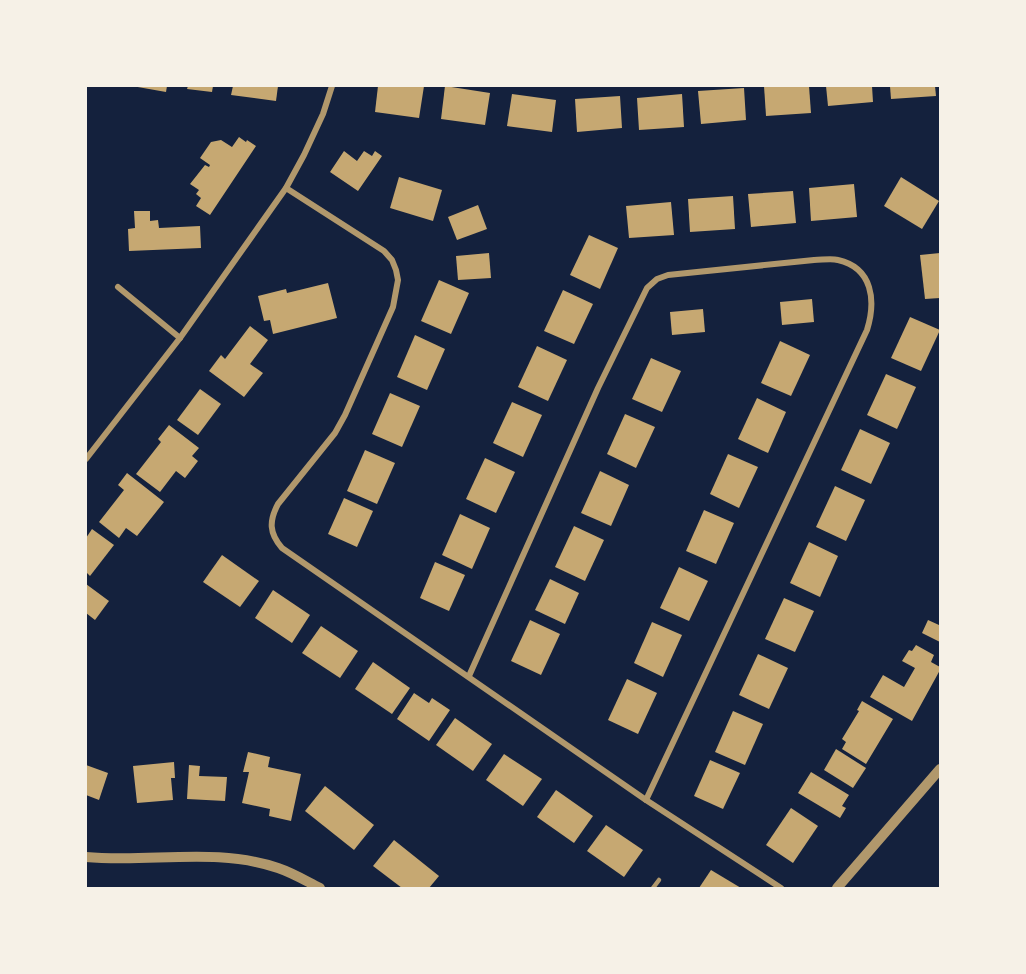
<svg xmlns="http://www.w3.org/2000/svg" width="1026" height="974" viewBox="0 0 1026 974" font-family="Rubik,sans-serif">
	<rect width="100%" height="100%" fill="#14213d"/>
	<g fill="#c6a872">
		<path d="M132 86H167L166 92Z"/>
		<path d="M188 86H213L212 92 187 89Z"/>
		<path d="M233 86H278L276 101 231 95Z"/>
		<path d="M378 86H424L419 118 375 112Z"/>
		<path d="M445 86 490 93 485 125 441 119Z"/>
		<path d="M764 86H809L811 113 766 116Z"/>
		<path d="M826 86H872L873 102 828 106Z"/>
		<path d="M890 86H935L936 96 891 99Z"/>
		<path d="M744 88 746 120 701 124 698 91Z"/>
		<path d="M512 94 556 100 552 132 507 126Z"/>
		<path d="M682 94 684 127 639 130 637 98Z"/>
		<path d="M620 96 622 128 577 132 575 99Z"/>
		<path d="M239 137 246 142 247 140 256 146 210 215 196 206 201 198 196 194 199 190 190 184 205 165 209 167 210 165 200 158 211 142 221 140 232 147Z"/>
		<path d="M344 151 357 161 364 151 372 156 375 151 382 156 358 191 330 172Z"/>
		<path d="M399 177 442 190 433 221 390 208Z"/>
		<path d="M901 177 939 201 922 229 884 206Z"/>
		<path d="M854 184 857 217 811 221 809 188Z"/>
		<path d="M793 191 796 223 751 227 748 194Z"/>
		<path d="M733 196 735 229 690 232 688 199Z"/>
		<path d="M671 202 674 235 629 238 626 206Z"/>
		<path d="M478 205 487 229 457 240 448 217Z"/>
		<path d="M134 211H150V221L158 220 159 228 200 226 201 248 129 251 128 229 135 228Z"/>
		<path d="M589 235 618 248 600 289 570 275Z"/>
		<path d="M489 253 491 278 458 280 456 256Z"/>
		<path d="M940 253V298L925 299 920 255Z"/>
		<path d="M439 280 469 293 451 334 421 321Z"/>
		<path d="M328 283 337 318 273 334 270 320 264 321 258 296 286 289 287 293Z"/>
		<path d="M563 290 593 304 574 344 544 331Z"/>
		<path d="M812 299 814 322 782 325 780 302Z"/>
		<path d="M703 309 705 332 672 335 670 312Z"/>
		<path d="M910 317 940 330 921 371 891 358Z"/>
		<path d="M250 326 268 340 250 364 263 373 244 397 209 371 221 355 225 359Z"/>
		<path d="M415 335 445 349 427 390 397 377Z"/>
		<path d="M780 341 810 355 791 396 761 383Z"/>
		<path d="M537 346 567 360 548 401 518 387Z"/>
		<path d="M651 358 681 371 662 412 632 399Z"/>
		<path d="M886 374 916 387 897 429 867 415Z"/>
		<path d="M200 389 221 404 198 435 177 420Z"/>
		<path d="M390 393 420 406 402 447 372 434Z"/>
		<path d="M757 398 786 412 768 453 738 439Z"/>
		<path d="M512 402 542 415 523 457 493 443Z"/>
		<path d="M625 414 655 427 636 468 607 454Z"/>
		<path d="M169 425 199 448 192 456 198 461 185 478 176 471 160 492 136 474 161 442 158 439Z"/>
		<path d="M860 429 890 443 871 484 841 470Z"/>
		<path d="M365 450 395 463 377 504 347 491Z"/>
		<path d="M728 454 758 467 739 508 710 494Z"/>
		<path d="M485 458 515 472 496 513 466 499Z"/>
		<path d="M600 471 629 485 611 526 581 513Z"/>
		<path d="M127 473 164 502 137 536 126 528 119 538 99 522 124 490 118 485Z"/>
		<path d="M835 486 865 500 846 541 816 527Z"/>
		<path d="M344 498 373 511 357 547 328 534Z"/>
		<path d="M704 510 734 523 716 564 686 551Z"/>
		<path d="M460 514 490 528 472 569 442 555Z"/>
		<path d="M574 526 604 540 585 581 555 567Z"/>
		<path d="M92 529 114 545 90 576 86 572V538Z"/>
		<path d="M809 542 838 556 820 597 790 583Z"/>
		<path d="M222 555 259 581 240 607 203 582Z"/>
		<path d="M435 562 465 575 449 611 420 598Z"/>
		<path d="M679 567 708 581 689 621 660 608Z"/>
		<path d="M550 579 579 593 565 624 535 610Z"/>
		<path d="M86 584 109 601 95 620 86 613Z"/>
		<path d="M273 590 310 615 292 643 255 618Z"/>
		<path d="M784 598 814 611 795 652 765 639Z"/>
		<path d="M530 620 560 634 541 675 511 661Z"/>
		<path d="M928 620 939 625 940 621V642L922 633Z"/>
		<path d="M652 622 682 635 663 677 634 663Z"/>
		<path d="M321 626 358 651 340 678 302 653Z"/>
		<path d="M916 645 934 655 931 662 940 667V670L912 721 870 697 883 675 904 687 915 668 902 661 909 650 912 651Z"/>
		<path d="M758 654 788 668 769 709 739 695Z"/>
		<path d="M373 662 410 688 392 714 355 689Z"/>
		<path d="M627 679 657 693 638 734 608 720Z"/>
		<path d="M414 693 429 703 432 698 450 710 429 741 397 719Z"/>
		<path d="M862 701 893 719 866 764 842 749 846 742 842 739 859 711 857 710Z"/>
		<path d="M733 711 763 724 745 765 715 752Z"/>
		<path d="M455 718 492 744 473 771 436 745Z"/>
		<path d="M836 749 866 768 853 788 824 770Z"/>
		<path d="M248 752 270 757 268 767 301 774 291 821 269 816 270 809 242 803 249 772H243Z"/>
		<path d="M504 754 542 779 523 806 486 780Z"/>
		<path d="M710 760 740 773 723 809 694 796Z"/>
		<path d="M174 762 175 778H171L173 800 137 803 133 766Z"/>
		<path d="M86 765 108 773 99 800 86 795Z"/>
		<path d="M189 765 200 766 199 776 227 777 225 801 187 799Z"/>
		<path d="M811 772 849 795 842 806 846 808 840 818 798 793Z"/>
		<path d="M325 786 374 825 354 850 305 811Z"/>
		<path d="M556 790 593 816 574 843 537 817Z"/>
		<path d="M791 808 818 826 793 863 766 845Z"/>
		<path d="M606 825 643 850 624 877 587 851Z"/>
		<path d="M394 840 439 876 429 888H402L373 866Z"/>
		<path d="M711 870 741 888H699Z"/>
	</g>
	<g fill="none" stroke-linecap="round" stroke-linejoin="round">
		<path stroke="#b1986c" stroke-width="4.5" d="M653 888 659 880"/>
		<g stroke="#b1986c" stroke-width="6">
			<path d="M286 188 384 251 392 260 396 270 398 280 393 307 345 415 335 433 278 504C269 521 269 533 282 548L646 800 781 888"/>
			<path d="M118 287 180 338"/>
			<path d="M86 459 180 338 286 188 304 155 323 114 332 86"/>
			<path d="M469 676 598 388 647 288 657 279 668 275 814 260C822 260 831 258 838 260 873 268 876 301 867 330L646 800"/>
		</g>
		<g stroke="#b1986c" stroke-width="10">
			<path d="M86 857C149 863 217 847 278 868 293 873 306 881 320 888"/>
			<path d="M837 888 940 769"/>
		</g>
	</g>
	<rect width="1026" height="974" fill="none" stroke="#f6f1e7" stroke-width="174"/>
</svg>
